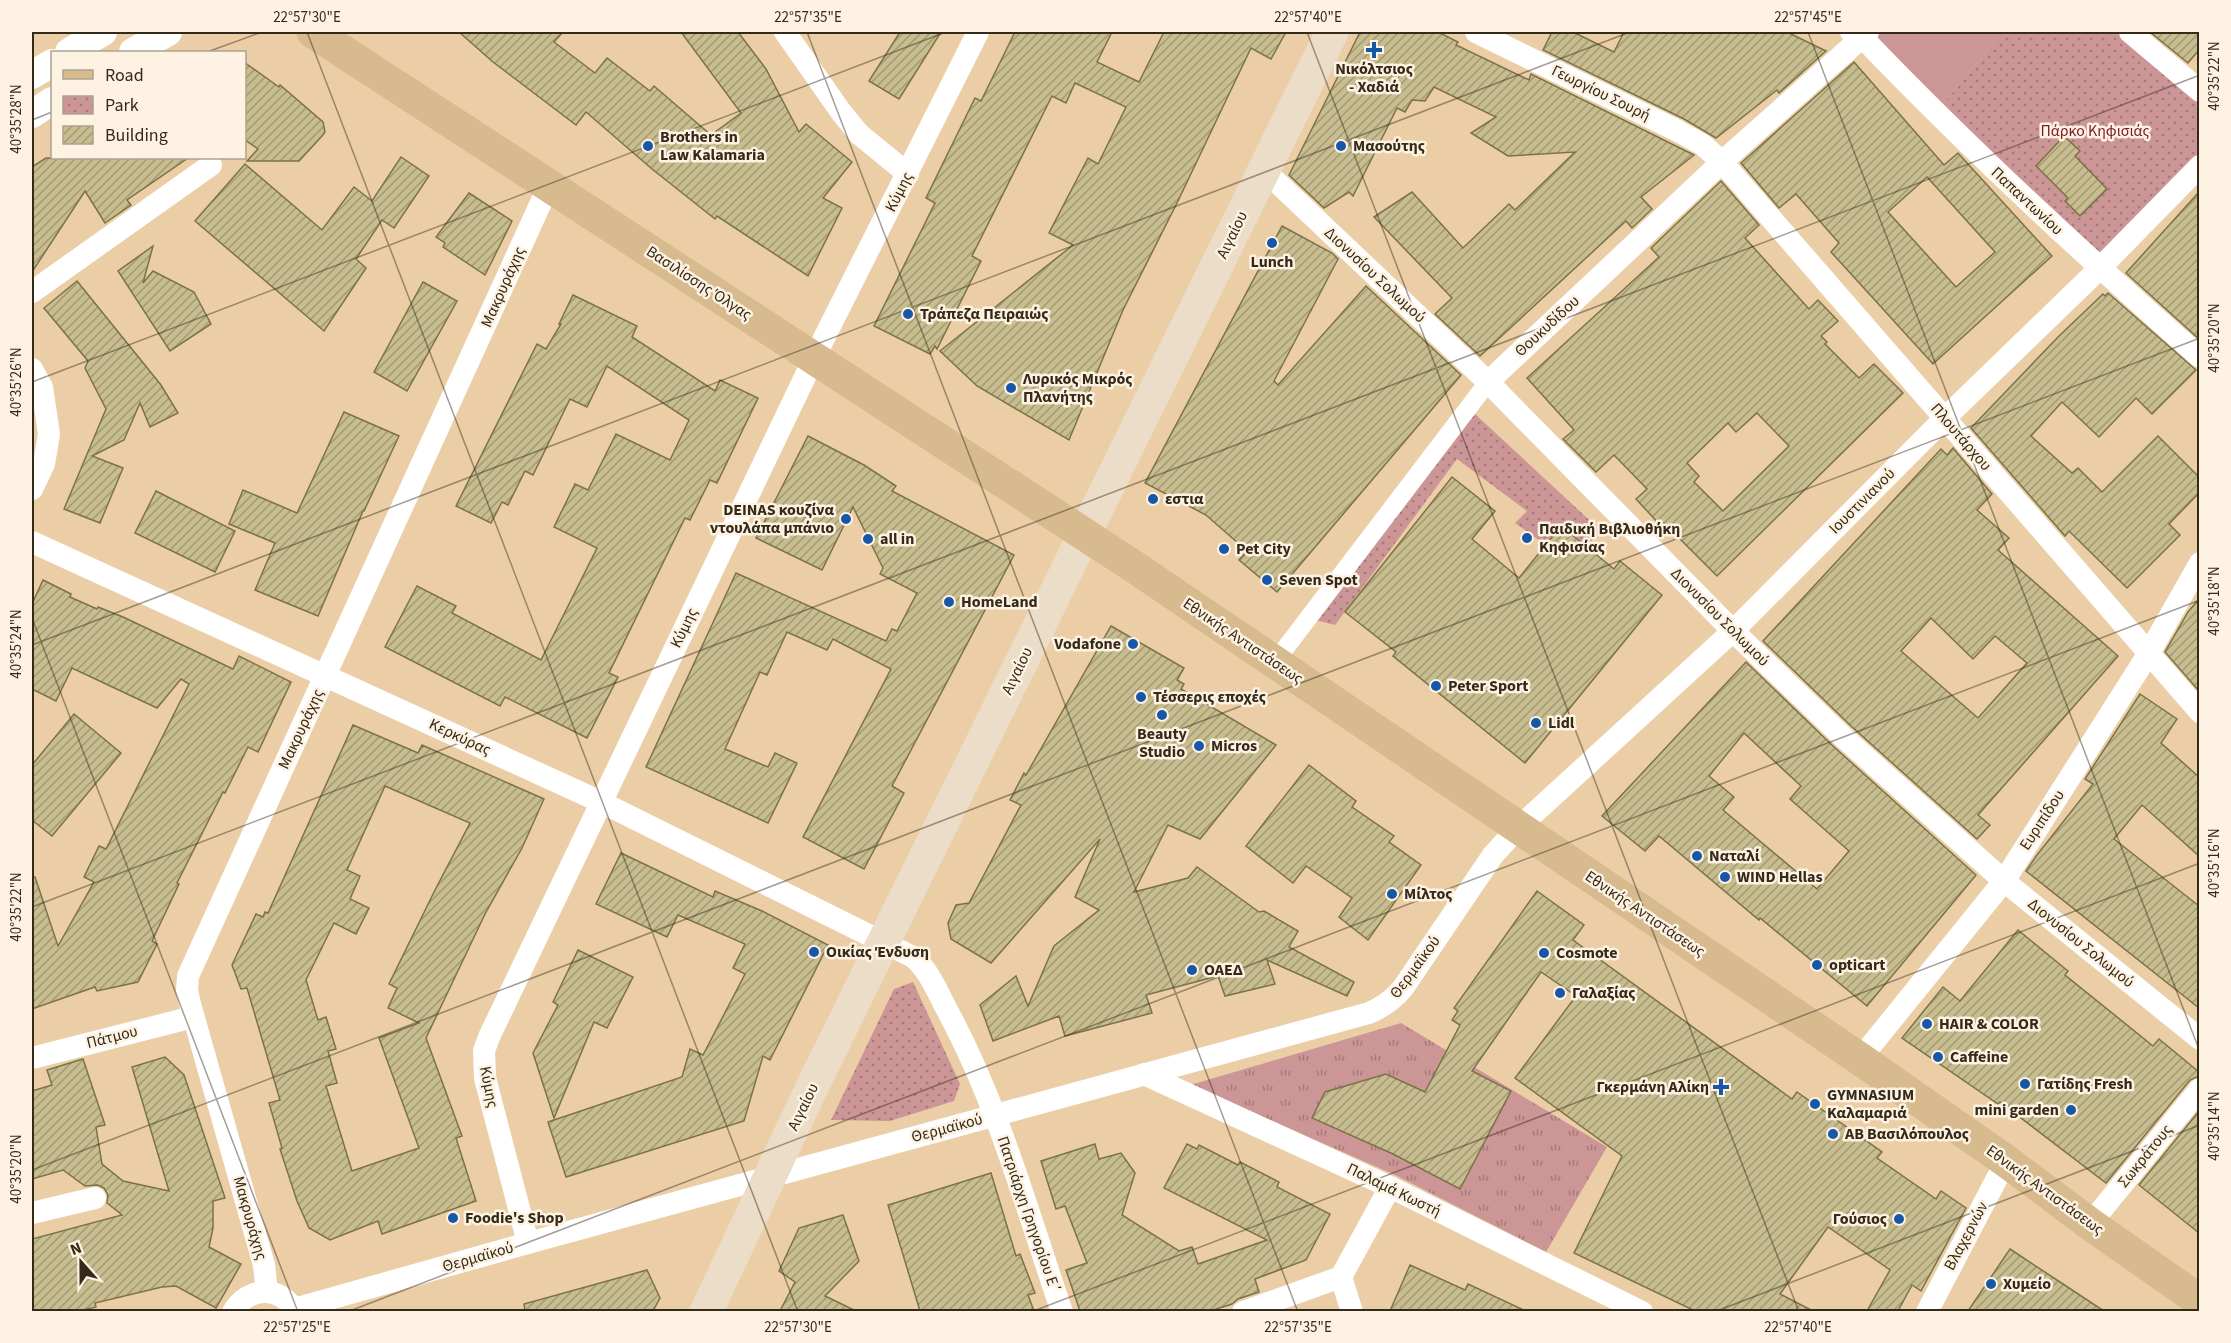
<svg xmlns="http://www.w3.org/2000/svg" width="2231" height="1343" viewBox="0 0 2231 1343" font-family="'Source Sans 3',sans-serif">
	<defs>
		<pattern id="grass-tufts" width="24" height="20" patternUnits="userSpaceOnUse" patternTransform="scale(1.5)"><rect width="24" height="20" fill="#cc9596"/><path d="M3 7l-1-3M5 7V3M7 7l1-3M15 17l-1-3M17 17v-4M19 17l1-3" fill="none" stroke="#a67a7a"/></pattern>
		<pattern id="park-dots" width="8" height="8" patternUnits="userSpaceOnUse" patternTransform="scale(1.5)"><rect width="8" height="8" fill="#cc9596"/><path d="M2 2h.1M6 6h.1" fill="none" stroke="#a67a7a" stroke-width="1.8" stroke-linecap="round"/></pattern>
		<pattern id="building-hatch" width="6" height="6" patternUnits="userSpaceOnUse" patternTransform="scale(1.5)"><rect width="6" height="6" fill="#c7bd8f"/><path d="M-1 1l2-2M0 6l6-6M5 7l2-2" fill="none" stroke="#a29a74"/></pattern>
	</defs>
	<rect width="100%" height="100%" fill="#ebcea6"/>
	<path fill="url(#grass-tufts)" d="M1401 1023 1607 1147 1546 1252 1395 1175 1190 1085Z"/>
	<g fill="url(#park-dots)">
		<path d="M2002 32H2130L2199 91V166L2099 269 1935 114Z"/>
		<path d="M1475 414 1601 531 1570 562 1515 523 1527 511 1457 459 1335 625 1303 617Z"/>
		<path d="M913 982 960 1084 954 1101 890 1121 831 1120 894 989Z"/>
	</g>
	<path fill="#cc9596" d="M1868 32H2002L1935 114Z"/>
	<g fill="url(#building-hatch)" stroke="#7c7247" stroke-width="1.5" fill-rule="evenodd">
		<path d="M459 32H563L554 42 595 73 607 58 650 91 654 86 711 135 741 113 681 32H738L766 69 799 132 806 124 852 162 823 198 842 208 808 276 717 216 715 219 652 169 586 112 576 125 493 62Z"/>
		<path d="M900 32H941L899 99 869 81Z"/>
		<path d="M1015 32H1112L1097 62 1139 82 1164 32H1286L1271 59 1251 48 1177 203 1123 310 1069 440 977 386 940 351 1073 245 1049 233 1088 158 1098 164 1126 107 1075 83 1066 103 1052 96 972 256 981 261 937 349 935 346 930 354 874 326 935 203 926 198 975 98 981 101Z"/>
		<path d="M1360 32H1438L1458 42 1456 45 1529 80 1531 74 1694 155 1641 197 1652 209 1632 228 1626 221 1480 356 1435 314 1452 298 1374 217 1412 192 1463 248 1509 204 1515 210 1575 152 1508 156 1471 133 1496 117 1434 87 1425 101 1412 100 1405 112 1397 108 1353 196 1349 192 1324 208 1289 175Z"/>
		<path d="M1552 32H1573L1614 52 1624 32H1787L1826 51 1779 93 1777 90 1716 138 1684 119 1543 50Z"/>
		<path d="M2150 32H2199V50L2188 63Z"/>
		<path d="M244 62 279 87 280 85 323 122 325 132 322 136 299 161H247L258 149 244 139Z"/>
		<path d="M1854 62 1944 165 1958 153 2052 256 1933 364 1831 252 1839 243 1796 194 1779 208 1741 163ZM1927 177 1995 252 1956 287 1888 212Z"/>
		<path d="M2064 136 2080 151 2075 156 2107 189 2080 216 2065 201 2068 198 2036 166Z"/>
		<path d="M401 157 429 176 394 228 382 220 356 259 366 268 324 331 195 221 245 164 322 230 354 187 372 201Z"/>
		<path d="M46 158H188L127 200 131 205 105 223 85 191 32 272V167Z"/>
		<path d="M1721 181 1759 225 1745 238 1809 309 1818 300 1838 321 1821 336 1827 342 1825 344 1859 378 1874 364 1903 393 1717 576 1664 523 1661 526 1636 499 1647 489 1614 455 1596 472 1563 439 1574 430 1527 378 1659 257 1651 248ZM1757 413 1789 446 1723 511 1694 482 1699 476 1687 463 1728 423 1736 432Z"/>
		<path d="M2199 192V339L2126 273Z"/>
		<path d="M469 193 512 221 485 275 443 247 445 243 436 237Z"/>
		<path d="M1282 226 1332 253 1338 259 1274 381 1278 385 1366 286 1461 375 1277 592 1239 560 1247 551 1206 515 1145 483Z"/>
		<path d="M153 246 143 283 153 271 194 292 211 324 170 351 118 271Z"/>
		<path d="M77 281 161 385 178 413 150 427 140 403 124 440 92 456 123 468 100 523 64 509 106 409 85 368 88 361 44 308Z"/>
		<path d="M423 282 457 301 407 391 374 372Z"/>
		<path d="M2108 293 2196 370 2152 414 2136 398 2099 437 2062 402 2031 436 2072 473 2078 468 2102 492 2158 436 2199 477V493L2169 524 2180 535 2127 588 2069 531 2065 536 1971 428 2058 337 2103 294 2105 296Z"/>
		<path d="M573 295 637 326 632 337 715 391 720 380 758 398 717 483 710 480 690 520 685 518 609 673 618 677 587 738 505 697 500 706 385 647 417 586 456 606 452 613 541 660 597 548 554 527 575 484 588 490 616 434 670 460 689 420 607 366 587 407 570 399 533 475 525 471 508 505 502 502 491 523 456 506 537 344 546 349 561 324H559Z"/>
		<path d="M344 412 399 436 364 511H363L318 616 255 590 275 543 229 524 243 490 297 513Z"/>
		<path d="M808 436 864 465 896 486 892 491 1014 555 892 786 904 793 864 869 803 837 891 669 833 639 827 650 787 632 767 675 760 672 725 749 768 767 775 753 797 763 768 823 646 767 736 573 886 641 892 629 897 631 917 593 880 574 883 568 853 507 822 570 756 538Z"/>
		<path d="M1953 448 1992 494 1977 510 2009 538 1998 550 2118 656 1978 815 1990 825 1977 839 1851 726 1763 641 1941 449 1947 455ZM1931 618 1973 659 1995 636 2027 663 1978 718 1901 651Z"/>
		<path d="M1452 477 1495 511 1472 539 1519 578 1561 526 1614 569 1620 561 1662 595 1525 763 1393 656 1396 652 1345 612Z"/>
		<path d="M156 491 235 531 215 572 135 533Z"/>
		<path d="M43 580 71 594 70 597 97 609 98 607 123 617 233 669 239 656 291 682 258 752 248 747 225 793 223 792 177 883 179 884 152 941 157 944 138 982 97 991 95 987 32 1009V878L35 877 58 946 94 882 84 877 99 846 106 849 189 684 181 679 157 708 72 668 56 701 32 689V604Z"/>
		<path d="M2199 599V691L2165 652 2188 612Z"/>
		<path d="M1111 626 1184 668 1177 680 1184 684 1181 689 1276 745 1200 839 1168 825 1134 892 1188 878 1197 867 1259 912 1264 911 1298 931 1289 947 1354 982 1347 996 1267 960 1275 984 1225 996 1218 976 1146 995 1152 1013 1065 1036 1059 1016 993 1041 980 1005 1016 976 1028 1006 1054 946 1099 910 1075 897 1100 839 991 963 951 939 948 923 956 905 969 903 1021 805 1010 800 1024 773 1026 775Z"/>
		<path d="M1746 662 1833 746 1976 875 1867 1006 1760 918 1759 920 1659 836 1645 851 1602 816ZM1744 733 1801 786 1790 799 1849 851 1817 889 1723 810 1734 797 1709 776Z"/>
		<path d="M2140 694 2177 719 2161 743 2199 777V856L2142 805 2114 839 2199 906V1008L2026 871 2037 855 2093 784 2085 779Z"/>
		<path d="M74 714 121 753 52 836 32 820V765Z"/>
		<path d="M353 725 418 753 422 745 544 799 522 848 485 914 426 1038 462 1136 456 1138 476 1201 382 1234 378 1221 330 1240 309 1228 297 1201 280 1149 282 1148 269 1103 280 1100 247 988 241 989 232 965 256 914 263 917 265 912 268 913ZM385 786 470 823 435 890 389 984 397 988 388 1008 419 1023 379 1038 419 1148 352 1171 326 1086 337 1083 328 1051 336 1049 326 1017 318 1020 306 980 334 923 356 934 369 908 350 899 360 876 347 870Z"/>
		<path d="M1309 765 1356 801 1352 807 1394 836 1389 842 1421 865 1368 940 1339 917 1352 898 1306 866 1293 883 1246 846Z"/>
		<path d="M621 853 713 897 715 891 762 911 828 945 770 1060 763 1056 744 1121 566 1177 548 1122 682 1077 690 1049 703 1055 745 974 733 968 745 944 678 915 667 937 596 904Z"/>
		<path d="M1537 891 1584 925 1573 940 1792 1099 1797 1092 1882 1152 1877 1158 1936 1199 1941 1191 1966 1208 1921 1291 1912 1285 1898 1311H1867L1890 1270 1828 1227 1780 1294 1813 1311H1695L1574 1253 1622 1156 1515 1078 1576 996 1541 972 1472 1071 1511 1091 1460 1189 1393 1154 1312 1118 1325 1092 1386 1074 1425 1092 1460 1025 1452 1020 1458 1011 1454 1008Z"/>
		<path d="M2018 930 2068 971 2065 975 2153 1046 2159 1039 2199 1072V1076L2190 1080 2106 1183 2000 1102 1998 1104 1902 1038 1943 987 1960 1001Z"/>
		<path d="M578 950 633 977 607 1028 594 1022 554 1118 533 1053 558 1005 553 1002Z"/>
		<path d="M165 1057 184 1075 225 1198 213 1201V1228L209 1247 241 1264 216 1308 176 1286 162 1287 95 1303 96 1307 79 1311H32V1239L122 1215 107 1203 108 1195 104 1188 98 1185 85 1186 63 1170 32 1179V1091L52 1085 47 1070 83 1059 105 1125 96 1127 102 1164 123 1181 169 1191 132 1067Z"/>
		<path d="M2199 1111V1233L2139 1185Z"/>
		<path d="M1095 1144 1099 1159 1121 1153 1135 1173 1122 1215 1179 1251 1192 1247 1198 1264 1267 1240 1164 1188 1187 1144 1197 1149 1199 1145 1238 1165 1240 1162 1279 1182 1277 1187 1330 1214 1306 1260 1255 1279 1259 1292 1238 1299 1232 1304 1210 1311H1080L1066 1270 1087 1263 1065 1206 1056 1209 1041 1161Z"/>
		<path d="M991 1173 1016 1256 1020 1254 1035 1293 1028 1295 1034 1311H920L888 1205Z"/>
		<path d="M843 1215 859 1261 825 1296 856 1311H780L795 1282 779 1271 799 1228Z"/>
		<path d="M2010 1249 2063 1284 2104 1311H1968Z"/>
		<path d="M1410 1265 1465 1290 1468 1284 1526 1311H1390Z"/>
		<path d="M647 1270 660 1298 653 1311H525L524 1304Z"/>
	</g>
	<g fill="none" stroke-linecap="round" stroke-linejoin="round">
		<path stroke="#fff" stroke-width="18" d="M1274 663 1488 382"/>
		<g stroke="#fff" stroke-width="22">
			<path d="M785 32 841 112 859 134 908 174"/>
			<path d="M1476 32 1678 131 1703 145 1722 162 2200 712"/>
			<path d="M1851 32 1862 37C1969 149 2083 254 2200 357"/>
			<path d="M2130 32 2200 91"/>
			<path d="M1264 170 1488 382 1733 631 1842 736 2004 881 2200 1039"/>
			<path d="M32 292 211 165"/>
			<path d="M32 369 42 387 49 434 44 464 32 489"/>
			<path d="M1488 382 1722 162 1868 32"/>
			<path d="M32 542 601 802 913 957C929 970 937 991 947 1010 998 1104 1027 1210 1062 1312"/>
			<path d="M32 1058 193 1017"/>
			<path d="M1860 1059 2004 881 2149 653 2200 563"/>
			<path d="M1144 1074 1390 1187 1642 1312"/>
			<path d="M32 1213 95 1198"/>
			<path d="M2090 1224 2200 1089"/>
			<path d="M528 1243 485 1078 484 1051 489 1037 814 358 978 32"/>
			<path d="M267 1292 264 1265 190 1004 187 990 188 976 549 185"/>
			<path d="M294 1309 528 1243 1369 1013C1383 1007 1393 1000 1403 988L1493 855 1518 828 1733 631 1945 418 2099 269 2200 166"/>
			<path d="M233 1312C248 1286 280 1285 296 1312"/>
			<path d="M1243 1312 1341 1277"/>
			<path d="M1352 1312 1341 1277 1390 1187"/>
			<path d="M1927 1312 2006 1161"/>
		</g>
		<g stroke="#fff" stroke-width="28">
			<path d="M69 52 103 32"/>
			<path d="M133 52 168 32"/>
			<path d="M32 75 52 63"/>
			<path d="M32 114 52 101"/>
		</g>
		<path stroke="#ebddc7" stroke-width="33" d="M706 1312 814 1083 1332 32"/>
		<path stroke="#d7bb8e" stroke-width="33" d="M313 32 1133 566 1860 1059 2006 1161 2090 1224 2200 1301"/>
	</g>
	<path fill="none" stroke="#342a1a" stroke-width="1.5" stroke-opacity="0.45" d="M307 32 798 1312M807 32 1298 1312M1307 32 1799 1312M1808 32 2200 1052M207 52 262 32M32 120 52 112M32 382 946 32M32 618 298 1312M32 645 1630 32M32 907 2200 75M32 1170 2200 338M347 1312 2200 600M1031 1312 2200 863M1714 1312 2200 1125"/>
	<g fill="#1757a7" stroke="#fef2e2" stroke-width="2">
		<path d="M1371 41h6v6h6v6h-6v6h-6v-6h-6v-6h6z"/>
		<circle cx="648" cy="146" r="6"/>
		<circle cx="1341" cy="146" r="6"/>
		<circle cx="1272" cy="243" r="6"/>
		<circle cx="908" cy="314" r="6"/>
		<circle cx="1011" cy="388" r="6"/>
		<circle cx="1153" cy="499" r="6"/>
		<circle cx="846" cy="519" r="6"/>
		<circle cx="1527" cy="538" r="6"/>
		<circle cx="868" cy="539" r="6"/>
		<circle cx="1224" cy="549" r="6"/>
		<circle cx="1267" cy="580" r="6"/>
		<circle cx="949" cy="602" r="6"/>
		<circle cx="1133" cy="644" r="6"/>
		<circle cx="1436" cy="686" r="6"/>
		<circle cx="1141" cy="697" r="6"/>
		<circle cx="1162" cy="715" r="6"/>
		<circle cx="1536" cy="723" r="6"/>
		<circle cx="1199" cy="746" r="6"/>
		<circle cx="1697" cy="856" r="6"/>
		<circle cx="1725" cy="877" r="6"/>
		<circle cx="1392" cy="894" r="6"/>
		<circle cx="814" cy="952" r="6"/>
		<circle cx="1544" cy="953" r="6"/>
		<circle cx="1817" cy="965" r="6"/>
		<circle cx="1192" cy="970" r="6"/>
		<circle cx="1560" cy="993" r="6"/>
		<circle cx="1927" cy="1024" r="6"/>
		<circle cx="1938" cy="1057" r="6"/>
		<circle cx="2025" cy="1084" r="6"/>
		<path d="M1718 1078h6v6h6v6h-6v6h-6v-6h-6v-6h6z"/>
		<circle cx="1815" cy="1104" r="6"/>
		<circle cx="2071" cy="1110" r="6"/>
		<circle cx="1833" cy="1134" r="6"/>
		<circle cx="453" cy="1218" r="6"/>
		<circle cx="1899" cy="1219" r="6"/>
		<circle cx="1991" cy="1284" r="6"/>
	</g>
	<g text-anchor="middle" dominant-baseline="central" stroke-width="5" stroke-linejoin="round" paint-order="stroke">
		<g font-size="16" font-weight="bold" fill="#342a1a" stroke="#fef2e2" text-anchor="start">
			<text x="1374" y="69" text-anchor="middle">Νικόλτσιος<tspan x="1374" dy="18">- Χαδιά</tspan></text>
			<text x="660" y="137">Brothers in<tspan x="660" dy="18">Law Kalamaria</tspan></text>
			<text x="1353" y="146">Μασούτης</text>
			<text x="1272" y="262" text-anchor="middle">Lunch</text>
			<text x="920" y="314">Τράπεζα Πειραιώς</text>
			<text x="1023" y="379">Λυρικός Μικρός<tspan x="1023" dy="18">Πλανήτης</tspan></text>
			<text x="1165" y="499">εστια</text>
			<text x="834" y="510" text-anchor="end">DEINAS κουζίνα<tspan x="834" dy="18">ντουλάπα μπάνιο</tspan></text>
			<text x="1539" y="529">Παιδική Βιβλιοθήκη<tspan x="1539" dy="18">Κηφισίας</tspan></text>
			<text x="880" y="539">all in</text>
			<text x="1236" y="549">Pet City</text>
			<text x="1279" y="580">Seven Spot</text>
			<text x="961" y="602">HomeLand</text>
			<text x="1121" y="644" text-anchor="end">Vodafone</text>
			<text x="1448" y="686">Peter Sport</text>
			<text x="1153" y="697">Τέσσερις εποχές</text>
			<text x="1548" y="723">Lidl</text>
			<text x="1162" y="734" text-anchor="middle">Beauty<tspan x="1162" dy="18">Studio</tspan></text>
			<text x="1211" y="746">Micros</text>
			<text x="1709" y="856">Ναταλί</text>
			<text x="1737" y="877">WIND Hellas</text>
			<text x="1404" y="894">Μίλτος</text>
			<text x="826" y="952">Οικίας Ένδυση</text>
			<text x="1556" y="953">Cosmote</text>
			<text x="1829" y="965">opticart</text>
			<text x="1204" y="970">ΟΑΕΔ</text>
			<text x="1572" y="993">Γαλαξίας</text>
			<text x="1939" y="1024">HAIR &amp; COLOR</text>
			<text x="1950" y="1057">Caffeine</text>
			<text x="2037" y="1084">Γατίδης Fresh</text>
			<text x="1709" y="1087" text-anchor="end">Γκερμάνη Αλίκη</text>
			<text x="1827" y="1095">GYMNASIUM<tspan x="1827" dy="18">Καλαμαριά</tspan></text>
			<text x="2059" y="1110" text-anchor="end">mini garden</text>
			<text x="1845" y="1134">ΑΒ Βασιλόπουλος</text>
			<text x="465" y="1218">Foodie's Shop</text>
			<text x="1887" y="1219" text-anchor="end">Γούσιος</text>
			<text x="2003" y="1284">Χυμείο</text>
		</g>
		<g font-size="16" fill="#342a1a" stroke="#fef2e2">
			<text transform="translate(1601 93) rotate(26)">Γεωργίου Σουρή</text>
			<text transform="translate(899 192) rotate(-63)">Κύμης</text>
			<text transform="translate(2027 201) rotate(43)">Παπαντωνίου</text>
			<text transform="translate(1232 235) rotate(-64)">Αιγαίου</text>
			<text transform="translate(1375 275) rotate(43)">Διονυσίου Σολωμού</text>
			<text transform="translate(699 283) rotate(33)">Βασιλίσσης Όλγας</text>
			<text transform="translate(503 287) rotate(-66)">Μακρυράχης</text>
			<text transform="translate(1547 326) rotate(-43)">Θουκυδίδου</text>
			<text transform="translate(1961 437) rotate(49)">Πλουτάρχου</text>
			<text transform="translate(1862 501) rotate(-45)">Ιουστινιανού</text>
			<text transform="translate(1720 617) rotate(45)">Διονυσίου Σολωμού</text>
			<text transform="translate(684 628) rotate(-64)">Κύμης</text>
			<text transform="translate(1243 641) rotate(34)">Εθνικής Αντιστάσεως</text>
			<text transform="translate(1017 671) rotate(-64)">Αιγαίου</text>
			<text transform="translate(301 729) rotate(-65)">Μακρυράχης</text>
			<text transform="translate(460 737) rotate(25)">Κερκύρας</text>
			<text transform="translate(2042 820) rotate(-57)">Ευριπίδου</text>
			<text transform="translate(1645 914) rotate(34)">Εθνικής Αντιστάσεως</text>
			<text transform="translate(2081 943) rotate(39)">Διονυσίου Σολωμού</text>
			<text transform="translate(1415 967) rotate(-54)">Θερμαϊκού</text>
			<text transform="translate(112 1037) rotate(-14)">Πάτμου</text>
			<text transform="translate(489 1087) rotate(79)">Κύμης</text>
			<text transform="translate(803 1107) rotate(-64)">Αιγαίου</text>
			<text transform="translate(947 1128) rotate(-15)">Θερμαϊκού</text>
			<text transform="translate(2145 1156) rotate(-51)">Σωκράτους</text>
			<text transform="translate(1394 1190) rotate(26)">Παλαμά Κωστή</text>
			<text transform="translate(2045 1190) rotate(36)">Εθνικής Αντιστάσεως</text>
			<text transform="translate(1029 1215) rotate(71)">Πατριάρχη Γρηγορίου Ε΄</text>
			<text transform="translate(250 1218) rotate(74)">Μακρυράχης</text>
			<text transform="translate(1966 1236) rotate(-62)">Βλαχερνών</text>
			<text transform="translate(478 1257) rotate(-16)">Θερμαϊκού</text>
		</g>
		<g font-size="16" fill="#7b1a2b" stroke="#fef2e2">
			<text x="2095" y="131">Πάρκο Κηφισιάς</text>
		</g>
	</g>
	<rect width="2231" height="1343" fill="none" stroke="#fef2e2" stroke-width="66"/>
	<rect x="51" y="51" width="195" height="108" fill="#fef2e2" stroke="#ada292" stroke-width="1.5"/>
	<rect x="63" y="70" width="30" height="9" fill="#d7bb8e" stroke="#ada292" stroke-width="1.5"/>
	<text x="105" y="81" font-size="18" fill="#342a1a">Road</text>
	<rect x="63" y="96" width="30" height="18" fill="url(#park-dots)" stroke="#ada292" stroke-width="1.5"/>
	<text x="105" y="111" font-size="18" fill="#342a1a">Park</text>
	<rect x="63" y="126" width="30" height="18" fill="url(#building-hatch)" stroke="#ada292" stroke-width="1.5"/>
	<text x="105" y="141" font-size="18" fill="#342a1a">Building</text>
	<g transform="translate(81 1262) rotate(339)" stroke="#fef2e2" stroke-width="4.5" paint-order="stroke">
	<path d="M0-4.5L10 22L0 15L-10 22Z" fill="#342a1a"/>
	<text y="-9" font-size="16" font-weight="bold" text-anchor="middle" fill="#342a1a">N</text>
	</g>
	<rect x="33" y="33" width="2165" height="1277" fill="none" stroke="#342a1a" stroke-width="2"/>
	<g font-size="15" text-anchor="middle" fill="#342a1a">
		<text x="307" y="22">22°57'30"E</text>
		<text x="808" y="22">22°57'35"E</text>
		<text x="1308" y="22">22°57'40"E</text>
		<text x="1808" y="22">22°57'45"E</text>
		<text transform="translate(2214 76) rotate(-90)" y="5">40°35'22"N</text>
		<text transform="translate(16 119) rotate(-90)" y="5">40°35'28"N</text>
		<text transform="translate(2214 338) rotate(-90)" y="5">40°35'20"N</text>
		<text transform="translate(16 382) rotate(-90)" y="5">40°35'26"N</text>
		<text transform="translate(2214 601) rotate(-90)" y="5">40°35'18"N</text>
		<text transform="translate(16 644) rotate(-90)" y="5">40°35'24"N</text>
		<text transform="translate(2214 863) rotate(-90)" y="5">40°35'16"N</text>
		<text transform="translate(16 907) rotate(-90)" y="5">40°35'22"N</text>
		<text transform="translate(2214 1126) rotate(-90)" y="5">40°35'14"N</text>
		<text transform="translate(16 1169) rotate(-90)" y="5">40°35'20"N</text>
		<text x="297" y="1332">22°57'25"E</text>
		<text x="798" y="1332">22°57'30"E</text>
		<text x="1298" y="1332">22°57'35"E</text>
		<text x="1798" y="1332">22°57'40"E</text>
	</g>
</svg>
